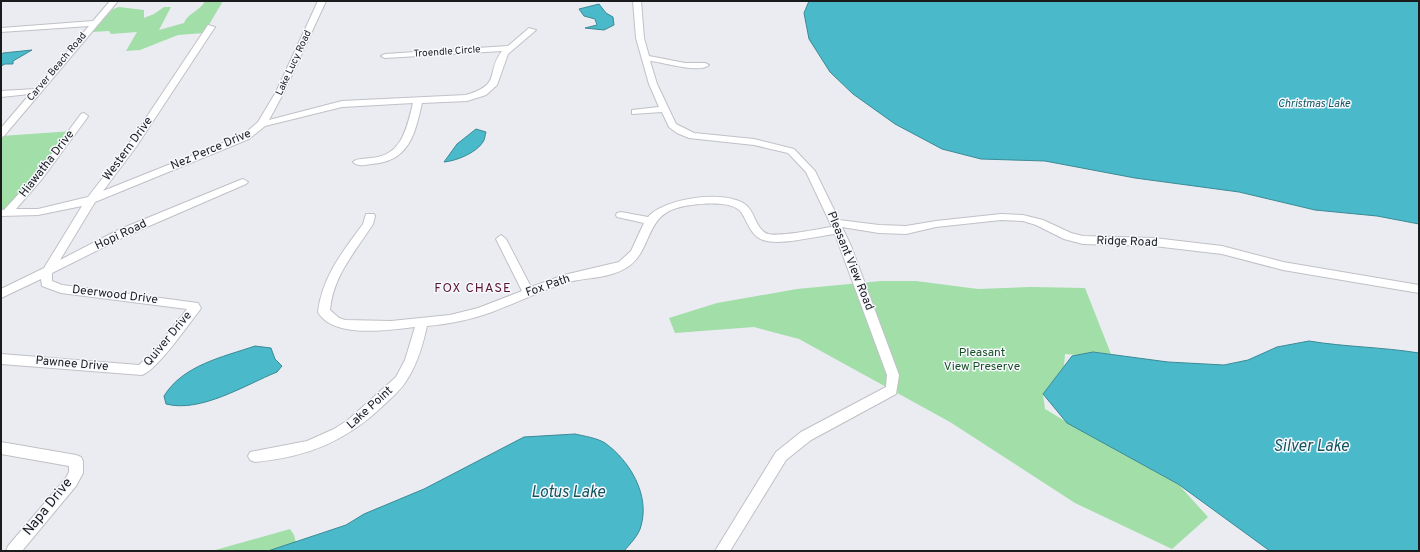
<svg xmlns="http://www.w3.org/2000/svg" width="1420" height="552" viewBox="0 0 1420 552" font-family="Overpass,sans-serif">
	<rect width="100%" height="100%" fill="#eaecf1"/>
	<g fill="#a1dea8">
		<path d="M205 1H223L204 33 178 35 140 50 126 51 137 32 111 34 109 31 92 32 113 9 119 7 144 10V18L154 14 164 7H171L159 30 184 23C188 13 200 11 205 1Z"/>
		<path d="M73 131 8 212 1 213V136Z"/>
		<path d="M881 281H916L978 289 1031 287 1085 288 1111 354 1093 352 1077 355 1065 354 1064 366 1043 394 1045 409 1080 430 1178 484 1208 517 1172 549 1075 503 950 422 799 339 754 327 675 333 669 318 717 303 797 289Z"/>
		<path d="M290 529 294 535 298 551H212Z"/>
	</g>
	<g fill="#4ab9ca" stroke="#3c8a96">
		<path d="M809 1H1419V224L1377 216 1315 210 1239 192 1135 178 1045 161 981 159 942 149 895 124 853 94 830 72 809 39 804 13Z"/>
		<path d="M599 4 606 13 613 17 614 25 604 30 585 28 597 25 595 19 584 16 579 9Z"/>
		<path d="M32 50 13 61V64H5L1 66V55L3 53Z"/>
		<path d="M476 129 486 132C485 135 485 139 483 142 476 153 456 161 444 162L457 144Z"/>
		<path d="M1309 341C1345 347 1382 347 1419 353V551H1270L1178 484 1067 423 1043 394 1072 356 1093 352 1168 362 1224 365 1248 360 1277 347Z"/>
		<path d="M255 346 271 348 275 359 282 366 277 372C245 385 201 413 166 404L164 396C183 365 223 357 255 346Z"/>
		<path d="M575 434C584 436 597 438 605 443 630 461 650 495 641 526 639 535 630 544 624 551H268L346 525 364 514 424 489 524 437Z"/>
	</g>
	<g fill="none" stroke-linecap="round" stroke-linejoin="round">
		<defs>
			<g id="minor">
				<path d="M110 1H118L4 136 1 137V128L30 94 1 97V91L35 89 89 26 1 32V28L93 21Z"/>
				<path d="M318 1H326L284 92 269 120 342 101 466 95C503 84 485 73 502 51L385 58 381 56 385 54 508 46 529 28 536 30 508 54 497 85 486 95 467 101 422 103C415 134 409 162 371 164 365 165 357 167 353 162 357 158 365 159 371 158 402 156 407 128 413 103L342 107 265 126 249 139 95 202 60 260 118 230 240 180 243 179 248 182 246 184 126 236 52 273V281L62 285 198 303 201 308 199 311C188 325 157 370 142 375L1 364V354L139 365 153 352 187 309 61 293 42 286 41 279 1 298V289L44 268 82 206 38 215 1 216V210H4L36 175 81 114 84 113 88 116 87 118 42 179 16 209H38L88 197 128 145 208 25 215 27 136 147 103 191 243 135 258 122 276 92Z"/>
				<path d="M633 1H641L644 38 649 56 685 63H705L709 65C699 74 664 62 650 61L657 84 676 124 694 133 754 139 794 149 815 171 839 220 879 225 906 226 936 221 1001 214 1023 215 1043 220 1071 233 1083 236 1154 238 1222 246 1283 262 1419 285V293L1283 270 1222 254 1154 246 1083 244 1064 239 1036 225 1023 221 1001 220 936 227 906 234 879 233 842 227 851 246 899 375 896 394 811 440 786 460 730 551H715L776 452 801 432 886 387 887 375 835 234C816 236 781 246 763 240 750 235 748 222 741 212 731 199 691 204 677 208 646 216 651 251 629 266 611 279 585 277 565 283 540 291 516 303 492 312 470 320 449 324 427 326 423 344 418 362 408 378 403 388 394 395 386 403 347 441 308 457 255 462L250 460 248 456 250 452 307 441 334 429 348 420 396 377 405 360 415 327C389 330 333 339 318 312 322 277 343 251 363 224L366 214H374L375 216 373 224C355 252 333 276 330 310L339 318 345 320 391 321 450 315 478 308 522 291 496 239 501 235 506 239 531 287 564 275 619 262 631 251 644 223 617 217 616 215 617 213 621 212 648 217C664 198 726 189 746 205 755 212 756 230 768 234 781 237 817 229 832 227L806 172 788 153 754 145 689 138 677 133 669 127 662 112 632 114V110L659 107 649 84 636 38Z"/>
				<path d="M1 442 76 455 81 457 83 461V473L76 486 22 551H6L8 546 66 478 69 472V466L1 454Z"/>
			</g>
		</defs>
		<use href="#minor" stroke="#c0c1c6" stroke-width="2"/>
		<use href="#minor" fill="#fff" fill-rule="evenodd"/>
	</g>
	<g text-anchor="middle" dominant-baseline="central" stroke-width="3" stroke-linejoin="round" paint-order="stroke">
		<g font-size="10" fill="#1a1b1d" stroke="#f7f9ff">
			<text transform="translate(447 52) rotate(-4)">Troendle Circle</text>
			<text transform="translate(294 63) rotate(-65)">Lake Lucy Road</text>
			<text transform="translate(57 67) rotate(-50)">Carver Beach Road</text>
		</g>
		<g font-size="11" font-style="italic" fill="#14545d" stroke="#f7f9ff">
			<text x="1314" y="104">Christmas Lake</text>
		</g>
		<g font-size="12" fill="#1a1b1d" stroke="#f7f9ff">
			<text transform="translate(128 149) rotate(-54)">Western Drive</text>
			<text transform="translate(211 150) rotate(-23)">Nez Perce Drive</text>
			<text transform="translate(47 164) rotate(-52)">Hiawatha Drive</text>
			<text transform="translate(121 235) rotate(-25)">Hopi Road</text>
			<text transform="translate(1127 242) rotate(2)">Ridge Road</text>
			<text transform="translate(850 261) rotate(68)">Pleasant View Road</text>
			<text transform="translate(548 286) rotate(-19)">Fox Path</text>
			<text transform="translate(115 295) rotate(7)">Deerwood Drive</text>
			<text transform="translate(168 339) rotate(-50)">Quiver Drive</text>
			<text transform="translate(72 364) rotate(5)">Pawnee Drive</text>
			<text transform="translate(370 408) rotate(-42)">Lake Point</text>
		</g>
		<g font-size="12" fill="#185124" stroke="#f7f9ff">
			<text x="982" y="353">Pleasant<tspan x="982" dy="14">View Preserve</tspan></text>
		</g>
		<g font-size="13" letter-spacing="1" fill="#59152a" stroke="#f7f9ff">
			<text x="473" y="289">FOX CHASE</text>
		</g>
		<g font-size="14" fill="#1a1b1d" stroke="#f7f9ff">
			<text transform="translate(48 507) rotate(-51)">Napa Drive</text>
		</g>
		<g font-size="16" font-style="italic" fill="#14545d" stroke="#f7f9ff">
			<text x="1311" y="447">Silver Lake</text>
			<text x="568" y="493">Lotus Lake</text>
		</g>
	</g>
	<rect width="1420" height="552" fill="none" stroke="#1a1b1d" stroke-width="4"/>
</svg>
